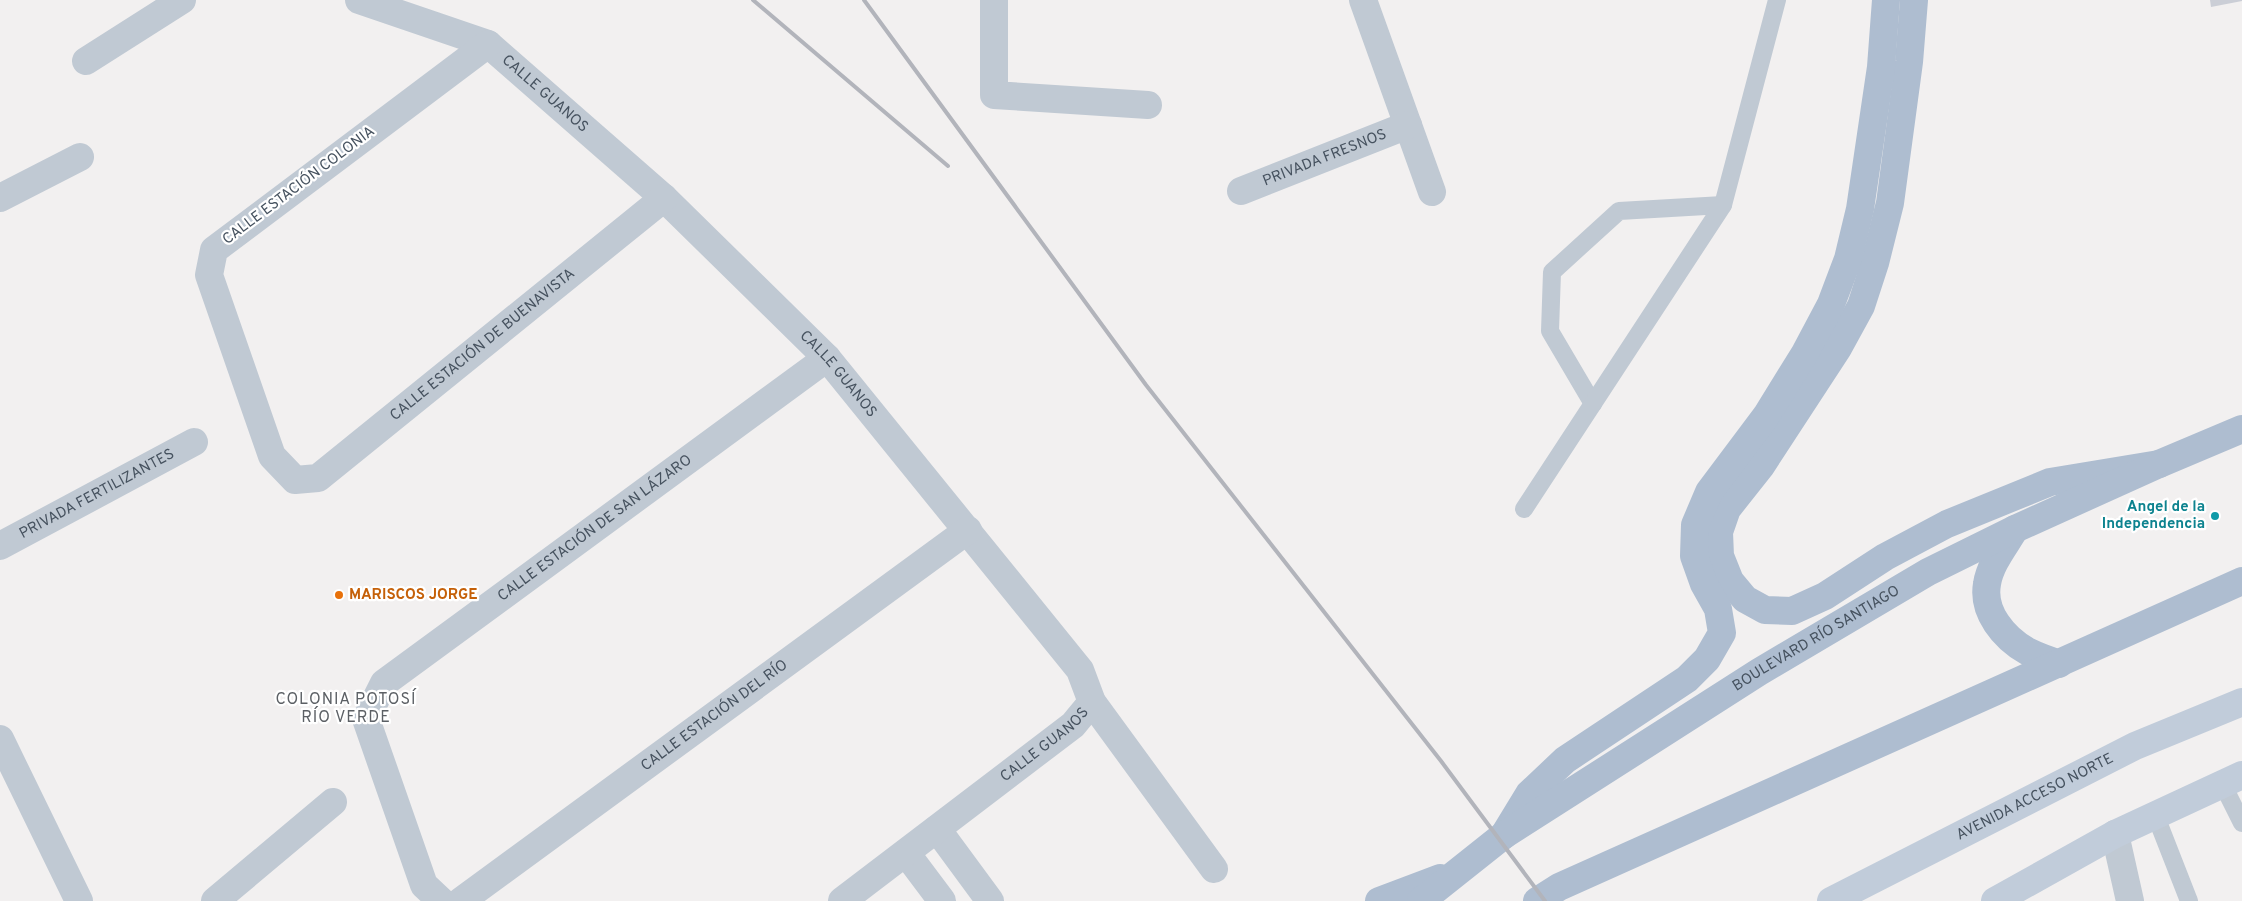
<svg xmlns="http://www.w3.org/2000/svg" width="2242" height="901" viewBox="0 0 2242 901" font-family="Overpass,sans-serif">
	<rect width="100%" height="100%" fill="#f2f0f0"/>
	<path fill="#cbced6" d="M2210 0H2242V1L2211 7Z"/>
	<g fill="none" stroke-linecap="round" stroke-linejoin="round">
		<g stroke="#c0c9d3" stroke-width="18">
			<path d="M1593 404 1550 331 1552 272 1619 211 1723 205"/>
			<path d="M1524 509 1723 205 1777 0"/>
			<path d="M2222 783 2242 823"/>
			<path d="M2155 814 2189 901"/>
		</g>
		<g stroke="#c0c9d3" stroke-width="28">
			<path id="s1" d="M359 0 488 44 664 198 827 358 1080 670 1092 702 1214 869"/>
			<path d="M994 0V95L1148 105"/>
			<path d="M1363 0 1432 192"/>
			<path id="s2" d="M488 44 214 250 209 275 272 456 295 480 318 478 664 198"/>
			<path d="M86 61 182 0"/>
			<path id="s3" d="M1241 191 1408 125"/>
			<path d="M0 198 80 157"/>
			<path id="s4" d="M0 546 194 442"/>
			<path d="M0 739 79 901"/>
			<path d="M937 829 990 901"/>
			<path d="M2115 834 2130 901"/>
			<path d="M906 853 942 901"/>
			<path d="M215 901 333 802"/>
			<path id="s5" d="M441 901 424 885 366 719 384 683 827 358"/>
			<path id="s6" d="M461 901 968 530"/>
			<path id="s7" d="M842 901 1073 725 1092 702"/>
		</g>
		<g stroke="#c1ccda" stroke-width="28">
			<path id="s8" d="M1831 901 2135 746 2242 702"/>
			<path d="M1995 901 2115 834 2242 775"/>
		</g>
		<g stroke="#aebdd0" stroke-width="28">
			<path d="M1914 0 1909 62 1890 203 1875 263 1861 306 1838 348 1761 466 1727 509 1719 532 1720 556 1730 581 1745 599 1765 610 1792 611 1825 596 1885 557 1947 524 2050 482 2159 464"/>
			<path d="M2015 529C2005 546 1990 564 1987 584 1982 612 2004 638 2027 651 2036 656 2049 660 2059 664"/>
			<path d="M1504 835 1529 794 1565 760 1687 679 1707 659 1722 633 1718 609 1704 584 1694 556 1695 525 1709 492 1766 416 1805 353 1831 304 1848 259 1860 209 1881 67 1886 0"/>
			<path d="M1379 901 1440 878"/>
			<path id="s9" d="M1421 901 1504 835 1759 672 1928 572 2015 529 2159 464 2242 429"/>
			<path d="M1537 901 1559 887 2242 581"/>
		</g>
		<g stroke="#b2b4bb" stroke-width="4">
			<path d="M753 0 948 166"/>
			<path d="M864 0 1146 385 1441 761 1545 901"/>
		</g>
	</g>
	<circle fill="#0f9aa8" stroke="#fff" stroke-width="2" cx="2215" cy="516" r="5"/>
	<circle fill="#e8710a" stroke="#fff" stroke-width="2" cx="339" cy="595" r="5"/>
	<g text-anchor="middle" dominant-baseline="central" stroke-width="4.5" stroke-linejoin="round" paint-order="stroke">
		<g font-size="15" fill="#46525f" stroke="#fff">
			<text stroke="none"><textPath href="#s1" startOffset="212">CALLE GUANOS</textPath></text>
			<text stroke="none"><textPath href="#s3" startOffset="90">PRIVADA FRESNOS</textPath></text>
			<text transform="translate(299 186) rotate(-37)">CALLE ESTACIÓN COLONIA</text>
			<text stroke="none"><textPath href="#s2" startOffset="828">CALLE ESTACIÓN DE BUENAVISTA</textPath></text>
			<text stroke="none"><textPath href="#s1" startOffset="618">CALLE GUANOS</textPath></text>
			<text stroke="none"><textPath href="#s4" startOffset="110">PRIVADA FERTILIZANTES</textPath></text>
			<text stroke="none"><textPath href="#s5" startOffset="501">CALLE ESTACIÓN DE SAN LÁZARO</textPath></text>
			<text stroke="none"><textPath href="#s9" startOffset="475">BOULEVARD RÍO SANTIAGO</textPath></text>
			<text stroke="none"><textPath href="#s6" startOffset="314">CALLE ESTACIÓN DEL RÍO</textPath></text>
			<text stroke="none"><textPath href="#s7" startOffset="256">CALLE GUANOS</textPath></text>
			<text stroke="none"><textPath href="#s8" startOffset="229">AVENIDA ACCESO NORTE</textPath></text>
		</g>
		<g font-size="15" font-weight="bold" fill="#0d838f" stroke="#fff" text-anchor="end">
			<text x="2205" y="507">Angel de la<tspan x="2205" dy="17">Independencia</tspan></text>
		</g>
		<g font-size="15" font-weight="bold" fill="#c56008" stroke="#fff" text-anchor="start">
			<text x="349" y="595">MARISCOS JORGE</text>
		</g>
		<g font-size="16" letter-spacing="1" fill="#5c6065" stroke="#fff">
			<text x="346" y="700">COLONIA POTOSÍ<tspan x="346" dy="18">RÍO VERDE</tspan></text>
		</g>
	</g>
</svg>
